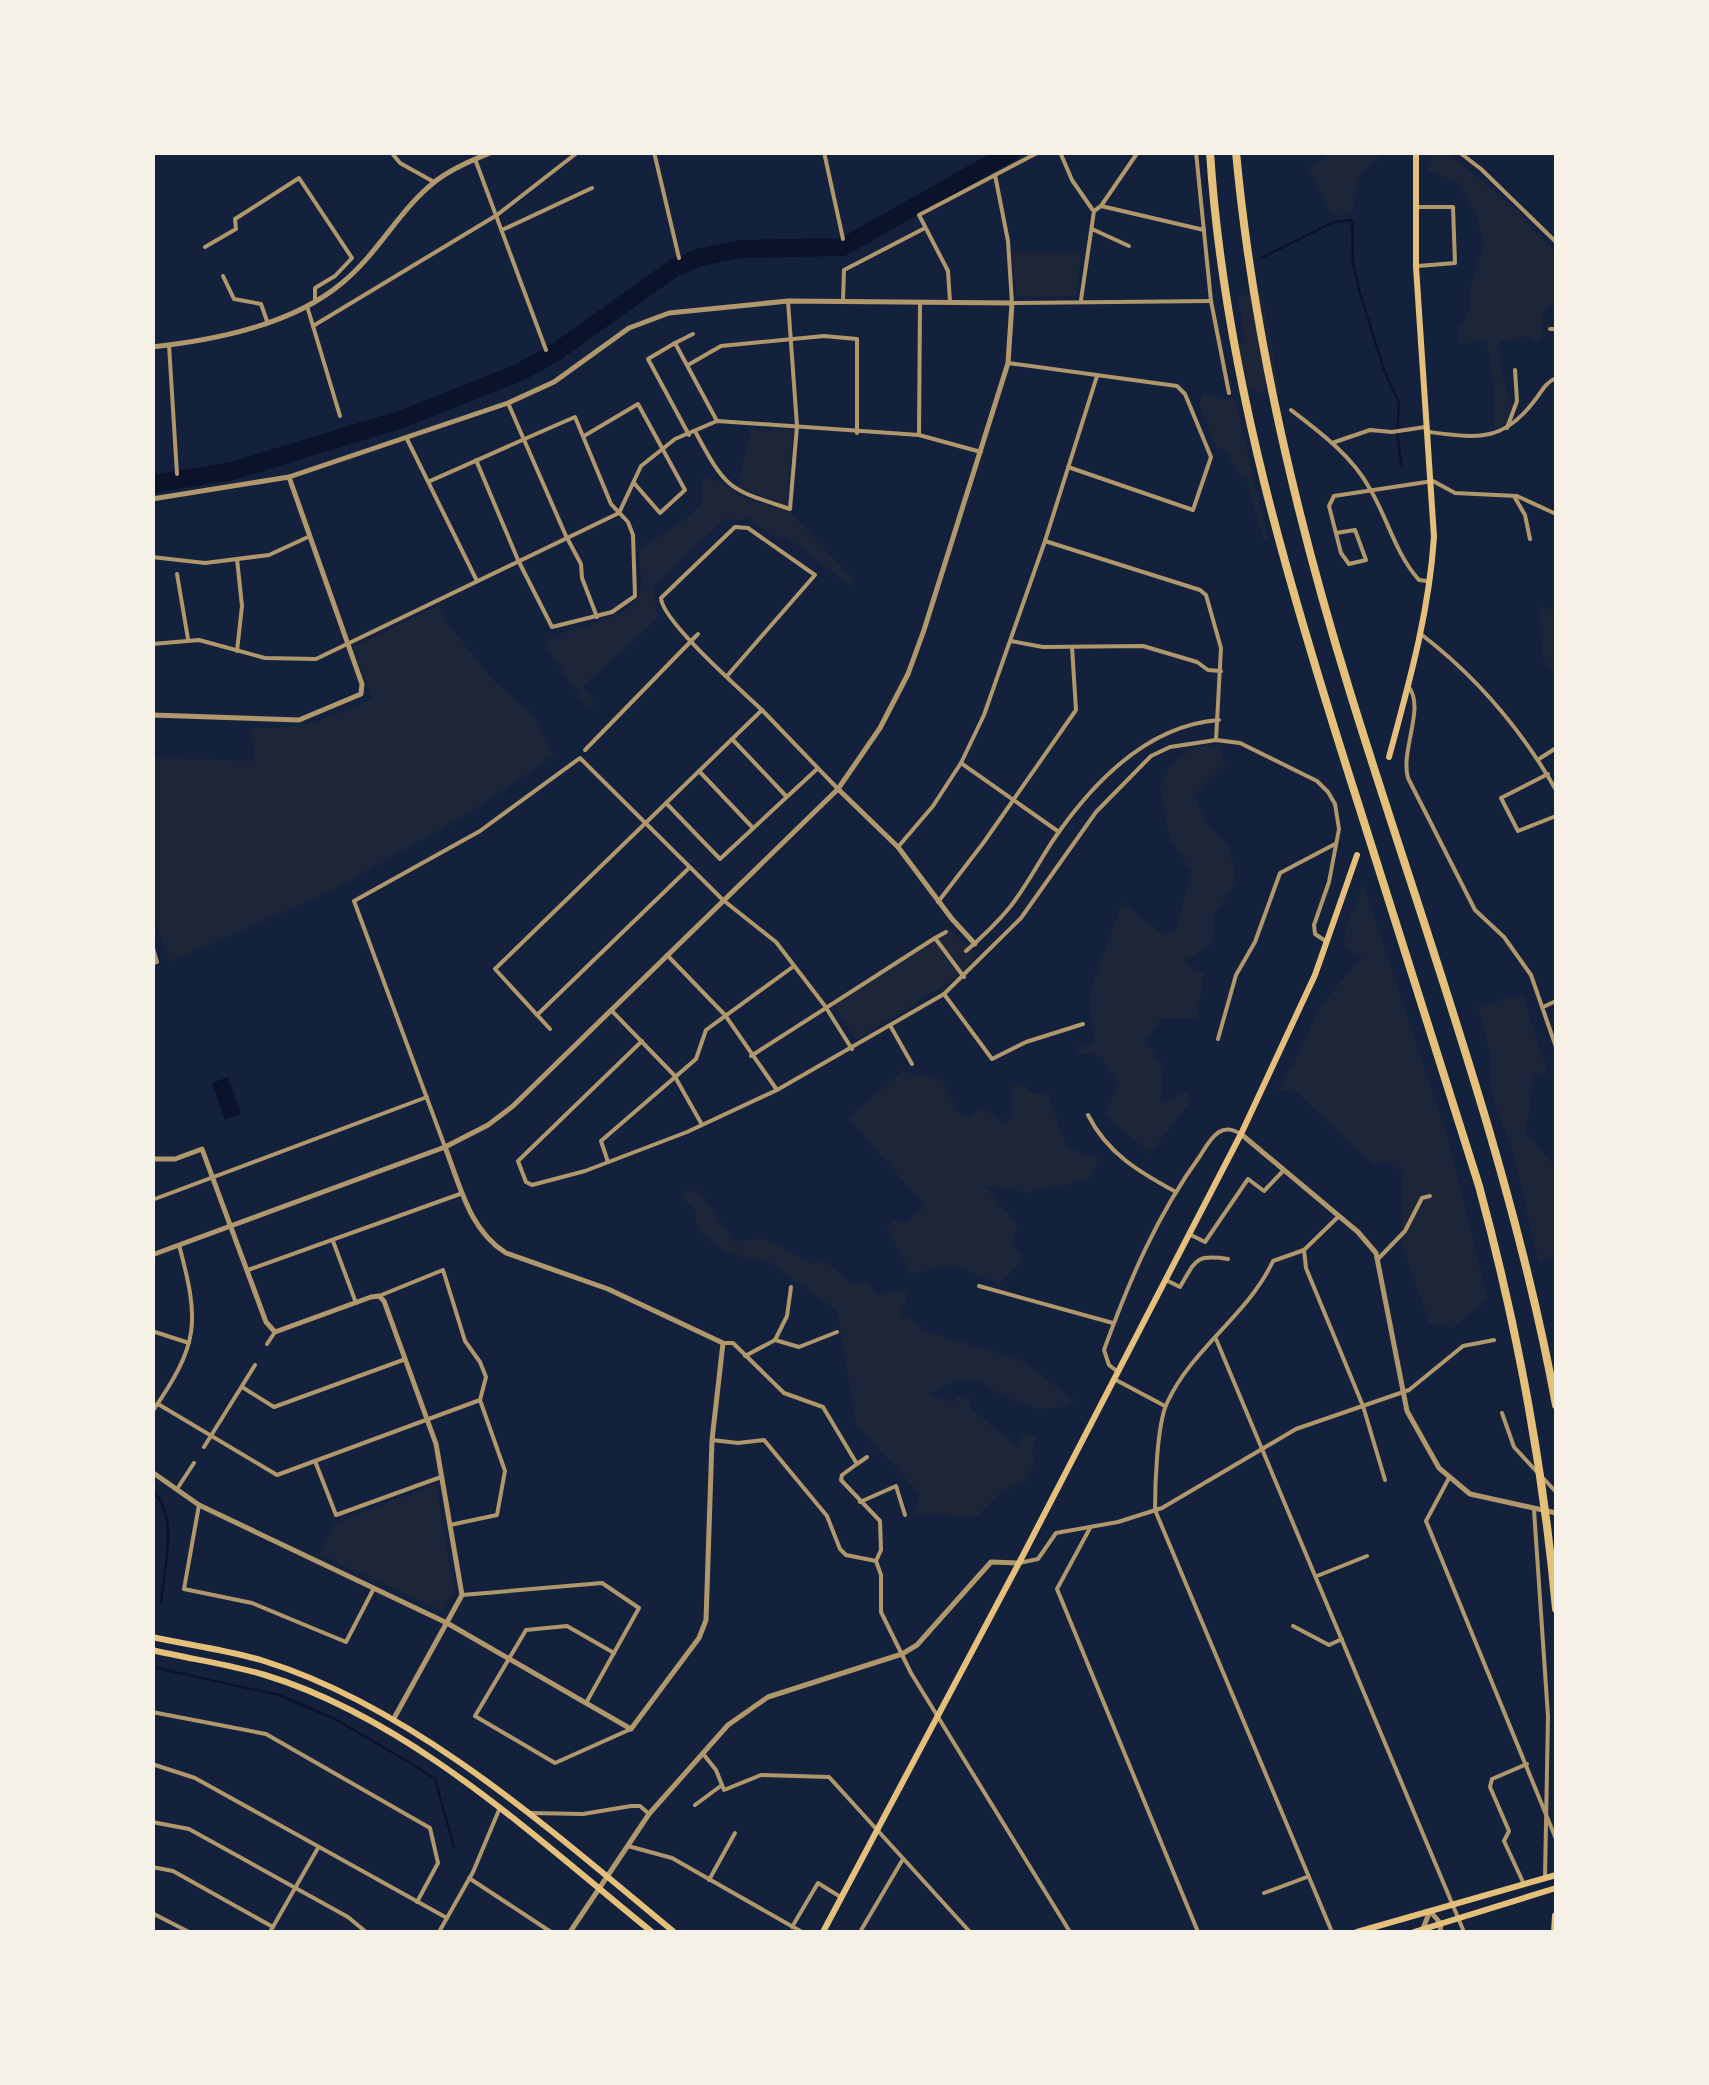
<svg xmlns="http://www.w3.org/2000/svg" width="1709" height="2085" viewBox="0 0 1709 2085" font-family="'Fira Sans Condensed',sans-serif">
	<rect width="100%" height="100%" fill="#14213d"/>
	<g fill="#1d2539">
		<path d="M1328 153H1380L1377 160 1361 172 1351 214 1333 216 1308 169Z"/>
		<path d="M1432 153H1448L1517 210 1532 230 1556 252V304L1549 305 1543 312 1542 340 1533 341 1527 335 1517 340H1499L1502 376 1512 404 1505 424 1494 429 1495 400 1487 342 1459 344V325L1464 321 1471 305 1469 292 1484 243 1477 217 1458 183 1427 170Z"/>
		<path d="M1013 252 1081 253 1076 296 1016 297Z"/>
		<path d="M1262 292 1280 394 1241 390 1234 346 1245 343 1238 297Z"/>
		<path d="M1204 392 1220 399H1235L1268 539H1263L1246 479 1241 478 1225 450 1217 448 1199 405Z"/>
		<path d="M751 429 793 430 787 505 737 487Z"/>
		<path d="M703 477 722 482 740 496 790 512 856 582 851 586 785 536 778 541 748 518 736 521 725 518 654 586 657 619 583 686 595 704 588 709 544 643C565 626 624 623 638 597 644 586 639 562 639 549L685 520 701 504Z"/>
		<path d="M438 606 447 623 493 680 534 716 554 755 474 810 333 890 170 962 153 914V758L254 761 251 728C304 730 326 719 373 699L353 647Z"/>
		<path d="M1539 607 1556 610V679L1542 656Z"/>
		<path d="M1219 744 1225 763 1194 795 1207 825 1229 846 1236 882 1213 916 1214 941 1184 962 1204 974 1197 1018H1161L1146 1042 1164 1068 1160 1103 1188 1090V1105L1150 1153 1105 1115 1118 1085 1101 1056 1077 1053 1079 1047 1094 1043 1089 994 1122 903 1164 935 1175 931 1192 872 1170 840 1160 789 1169 768 1191 748Z"/>
		<path d="M1363 884 1450 1145 1487 1299 1452 1328 1430 1325 1400 1240 1403 1172 1386 1161 1374 1166 1296 1091 1277 1090 1293 1066 1320 1006 1362 957 1344 946 1345 928Z"/>
		<path d="M948 927 976 955 956 978 856 1040 832 1002Z"/>
		<path d="M1523 994 1547 1072 1534 1076 1526 1132 1556 1169V1255L1539 1263 1512 1150 1491 1094V1059L1478 1007Z"/>
		<path d="M903 1071 942 1080 957 1112 969 1118 978 1110 991 1113 1002 1123 1012 1117 1011 1087 1021 1084 1034 1094 1048 1093 1067 1148 1100 1158 1088 1180 1027 1193 984 1185 1017 1225 1012 1244 1024 1259 999 1284 952 1265 911 1274 887 1228 894 1220 905 1223 925 1206 848 1118Z"/>
		<path d="M682 1191H699L733 1241 766 1239 812 1264 825 1261 853 1284 868 1282 876 1294 910 1289 901 1314 927 1331 1023 1361 1073 1400 1068 1407 1033 1409 989 1389 980 1381C959 1381 945 1381 930 1396L954 1402 957 1396 969 1398 971 1409 1019 1448 1024 1432 1037 1436 1032 1450 1034 1466 1025 1480 999 1494 976 1517 914 1514 920 1494 856 1424 837 1311 769 1262 728 1253 697 1230 695 1209 686 1202Z"/>
		<path d="M436 1484 454 1592 442 1611 319 1554 335 1523Z"/>
	</g>
	<path fill="#0b132b" d="M228 1077 241 1114 225 1120 212 1083Z"/>
	<g fill="none" stroke-linecap="round" stroke-linejoin="round">
		<g stroke="#0b132b" stroke-width="2.5">
			<path d="M1261 258 1334 222 1352 220 1353 263 1360 293 1384 370 1399 403 1397 434 1402 467"/>
			<path d="M152 1490C180 1518 164 1568 161 1603"/>
			<path d="M157 1668 279 1695 335 1719 417 1767 435 1779 454 1847"/>
		</g>
		<path stroke="#0b132b" stroke-width="18" d="M152 484 232 471 402 419 518 373 556 352 674 268 697 258 742 249 843 247 1011 152"/>
		<path stroke="#b1986c" stroke-width="4" d="M585 750 698 634"/>
		<g stroke="#b1986c" stroke-width="4">
			<path d="M391 152 400 163 434 182"/>
			<path d="M654 152 679 258"/>
			<path d="M824 152 843 239"/>
			<path d="M1060 152 1072 180 1092 209"/>
			<path d="M1196 152 1211 301 1229 393"/>
			<path d="M1459 152 1481 169 1556 242"/>
			<path d="M475 159 546 350"/>
			<path d="M995 175 1008 241 1012 303 1211 301"/>
			<path d="M1101 206 1204 230"/>
			<path d="M1416 207H1453L1455 263 1418 266"/>
			<path d="M1092 229 1129 246"/>
			<path d="M502 230 592 188"/>
			<path d="M205 247 236 229 235 219 299 178 352 258 335 276 315 288V300"/>
			<path d="M223 276 234 299 261 304 267 321"/>
			<path d="M1081 300 1094 211 1101 206 1138 152"/>
			<path d="M843 301 844 270 925 228"/>
			<path d="M950 302 948 271 919 215 1039 152"/>
			<path d="M307 306 340 416"/>
			<path d="M313 326 497 215 578 152"/>
			<path d="M1550 329H1556"/>
			<path d="M675 343 693 334"/>
			<path d="M169 345 177 474"/>
			<path d="M1008 363 1177 386 1185 394 1211 457 1193 510 1068 467"/>
			<path d="M688 365 721 346 824 336 857 339V433"/>
			<path d="M508 403 566 536 581 564 582 578 597 617"/>
			<path d="M1291 410C1320 432 1353 457 1370 489 1388 519 1395 553 1419 580L1427 581"/>
			<path d="M1507 428 1517 401 1515 370"/>
			<path d="M1429 432C1477 438 1503 443 1535 400 1542 391 1545 383 1556 378"/>
			<path d="M696 433C727 491 729 489 790 509L797 426 788 301"/>
			<path d="M689 435 648 359 675 343 717 421"/>
			<path d="M919 435 920 304"/>
			<path d="M584 436 638 404 685 490 660 513 634 483"/>
			<path d="M407 439 477 581"/>
			<path d="M1332 443 1370 430 1392 432 1425 427"/>
			<path d="M430 481C478 460 526 438 575 417L611 504 628 522 633 535 635 596 612 612 552 627 518 560 476 460"/>
			<path d="M1514 496 1525 515 1530 539"/>
			<path d="M1336 533 1355 530 1366 560 1349 564 1341 553 1329 506 1334 496 1433 481 1455 493 1517 496 1556 514"/>
			<path d="M1045 541 1200 590 1206 595 1221 648 1216 740"/>
			<path d="M152 557 205 563 269 555 308 537"/>
			<path d="M237 559 242 606 237 651"/>
			<path d="M177 574 188 639"/>
			<path d="M1422 635C1478 678 1521 729 1556 790"/>
			<path d="M1011 641 1043 647 1143 646 1197 662 1208 670 1221 671"/>
			<path d="M152 644 199 640 265 658 316 659 619 513 641 466 675 439 717 421 919 435 981 452"/>
			<path d="M727 676 815 575 748 528 735 527 661 598C662 621 742 691 762 710"/>
			<path d="M1408 686C1426 707 1400 750 1408 778L1475 910 1504 937 1531 975 1556 1047"/>
			<path d="M732 739 786 796"/>
			<path d="M1539 759 1556 748"/>
			<path d="M961 763 1059 832"/>
			<path d="M699 771 753 828"/>
			<path d="M1548 774 1501 798 1518 831 1556 816"/>
			<path d="M666 803 720 859 817 769"/>
			<path d="M898 847 933 806 961 763 984 715 1045 541 1097 376"/>
			<path d="M938 902 984 842 1076 710 1072 647"/>
			<path d="M946 932 935 938 964 977"/>
			<path d="M152 945 157 962 152 964"/>
			<path d="M966 951C981 938 997 923 1010 907 1027 886 1040 859 1056 836 1095 780 1149 725 1219 720"/>
			<path d="M667 955 725 1015 777 1090"/>
			<path d="M944 994 992 1059 1026 1042 1083 1024"/>
			<path d="M1543 1007 1556 1001"/>
			<path d="M612 1011 674 1075 701 1123"/>
			<path d="M537 1015 688 869"/>
			<path d="M891 1027 912 1064"/>
			<path d="M550 1029 495 969 762 710 838 789"/>
			<path d="M1218 1039 1236 975 1255 942 1280 873 1335 844"/>
			<path d="M642 1041 518 1161 526 1182 532 1185 585 1171 687 1132 777 1090 944 994 1021 918 1096 812 1151 756 1170 747 1216 740 1240 743 1317 781 1328 792 1335 804 1339 829 1329 882 1314 925 1315 934 1327 942"/>
			<path d="M751 1056 935 938"/>
			<path d="M152 1078V1086"/>
			<path d="M1088 1115C1107 1153 1139 1172 1176 1192"/>
			<path d="M445 1147 354 901 480 831 580 758 723 900 776 942 825 1006 852 1049"/>
			<path d="M608 1162 601 1141 696 1059 706 1030 794 966"/>
			<path d="M152 1200 427 1097"/>
			<path d="M1338 1217 1304 1250 1306 1268 1363 1406 1385 1480"/>
			<path d="M1191 1235 1205 1242 1248 1179 1264 1191 1283 1171"/>
			<path d="M333 1241 356 1303"/>
			<path d="M1304 1250 1273 1261C1248 1315 1192 1348 1167 1403 1157 1424 1155 1485 1155 1510L1332 1932"/>
			<path d="M1379 1258 1405 1231 1422 1198 1430 1196"/>
			<path d="M248 1270 460 1194"/>
			<path d="M1166 1280 1180 1287C1196 1260 1195 1254 1228 1259"/>
			<path d="M979 1286 1113 1323"/>
			<path d="M152 1331 189 1343"/>
			<path d="M1216 1339 1464 1932"/>
			<path d="M775 1340 787 1316 791 1287"/>
			<path d="M723 1343H733L784 1393 823 1407 857 1464 842 1475 841 1480 880 1521 881 1550 876 1561"/>
			<path d="M267 1344 275 1332"/>
			<path d="M745 1356 775 1340 799 1347 837 1332"/>
			<path d="M1118 1372 1109 1365 1104 1350C1129 1281 1157 1215 1200 1156 1205 1148 1211 1137 1219 1132 1227 1127 1233 1130 1241 1134"/>
			<path d="M1116 1380 1165 1406"/>
			<path d="M242 1387 274 1407 403 1360"/>
			<path d="M158 1404 277 1475 480 1400 486 1377 480 1362 465 1341 443 1270 379 1296"/>
			<path d="M152 1412C199 1344 200 1323 179 1245"/>
			<path d="M1502 1413 1514 1447 1537 1472"/>
			<path d="M712 1440 738 1443 764 1440 827 1516 840 1549 846 1555 876 1561 881 1575V1612L911 1673 1070 1932"/>
			<path d="M204 1447 255 1365"/>
			<path d="M315 1461 336 1515 441 1477"/>
			<path d="M857 1464 867 1457"/>
			<path d="M1449 1478 1426 1521 1556 1839"/>
			<path d="M1544 1479 1556 1492"/>
			<path d="M177 1489 194 1463"/>
			<path d="M860 1502 896 1486 905 1515"/>
			<path d="M199 1505 184 1589 252 1603 346 1642 373 1590"/>
			<path d="M1534 1510 1548 1716 1545 1878"/>
			<path d="M450 1525 497 1515 505 1471 480 1400"/>
			<path d="M1090 1528 1057 1589 1198 1932"/>
			<path d="M1019 1563 1038 1559 1056 1533 1118 1522 1162 1508 1296 1429 1409 1390 1463 1346 1494 1340"/>
			<path d="M1317 1576 1367 1556"/>
			<path d="M462 1595 602 1583 639 1608 586 1703"/>
			<path d="M1293 1626 1329 1645 1342 1639"/>
			<path d="M614 1653 567 1626 526 1630 475 1716 555 1763 631 1729"/>
			<path d="M152 1712 266 1734 430 1828 438 1863 417 1902"/>
			<path d="M152 1764 195 1778 447 1918"/>
			<path d="M722 1785 724 1790 761 1775 829 1777 970 1932"/>
			<path d="M695 1805 722 1785 716 1770 704 1755"/>
			<path d="M530 1813 583 1814 631 1806H640L648 1813"/>
			<path d="M152 1822 189 1829 348 1917 366 1932"/>
			<path d="M628 1846 672 1858 802 1932"/>
			<path d="M152 1867 173 1871 273 1927"/>
			<path d="M469 1878 551 1932"/>
			<path d="M709 1880 735 1833"/>
			<path d="M1523 1882 1504 1841 1509 1831 1490 1787 1492 1779 1527 1764"/>
			<path d="M1264 1893 1307 1877"/>
			<path d="M152 1913 189 1932"/>
			<path d="M792 1927 818 1883 839 1896"/>
			<path d="M270 1932 318 1848"/>
			<path d="M439 1932 473 1872 499 1810"/>
			<path d="M860 1932 903 1859"/>
		</g>
		<g stroke="#b1986c" stroke-width="5">
			<path d="M152 347C215 340 292 325 342 283 378 254 400 208 437 180 453 168 473 160 492 152"/>
			<path d="M152 499 289 477 508 403 554 382 629 328 669 313 788 301 1012 303 1008 363 924 630 908 674 880 728 838 789 513 1106 488 1125 445 1147 152 1255"/>
			<path d="M152 715 299 720 361 694 362 684 289 477"/>
			<path d="M838 789 898 847 952 919 975 944"/>
			<path d="M1241 1134 1358 1232 1376 1253 1407 1411 1439 1468 1470 1494 1556 1513"/>
			<path d="M152 1159H175L202 1149 266 1322 275 1332 371 1297 379 1296 384 1301 436 1444 462 1595 393 1720"/>
			<path d="M152 1472 199 1505 447 1623 631 1729 699 1638 706 1620 712 1440 723 1343 608 1289 506 1253C469 1230 460 1185 445 1147"/>
			<path d="M1422 1931 1430 1911 1441 1924 1440 1932"/>
			<path d="M570 1932 649 1814 728 1725 768 1697 902 1654 917 1645 991 1562 1019 1563"/>
		</g>
		<g stroke="#e5c07b" stroke-width="6">
			<path d="M152 1637C189 1645 228 1650 264 1661 415 1708 554 1833 674 1932"/>
			<path d="M152 1650C190 1659 228 1664 265 1675 410 1719 536 1838 652 1932"/>
			<path d="M1357 1932 1556 1875"/>
			<path d="M1414 1932 1556 1888"/>
		</g>
		<g stroke="#e5c07b" stroke-width="6">
			<path d="M1389 757C1409 683 1429 613 1434 537L1416 267V152"/>
			<path d="M823 1932 1019 1563 1241 1134 1315 975 1357 855"/>
		</g>
		<g stroke="#e5c07b" stroke-width="8">
			<path d="M1210 152C1224 373 1291 594 1358 803 1399 930 1439 1058 1479 1186 1517 1326 1543 1465 1556 1609"/>
			<path d="M1236 152C1253 336 1296 517 1350 692 1423 929 1511 1161 1556 1405"/>
			<path d="M1555 1932 1556 1916"/>
		</g>
	</g>
	<rect width="1709" height="2085" fill="none" stroke="#f6f1e7" stroke-width="310"/>
</svg>
